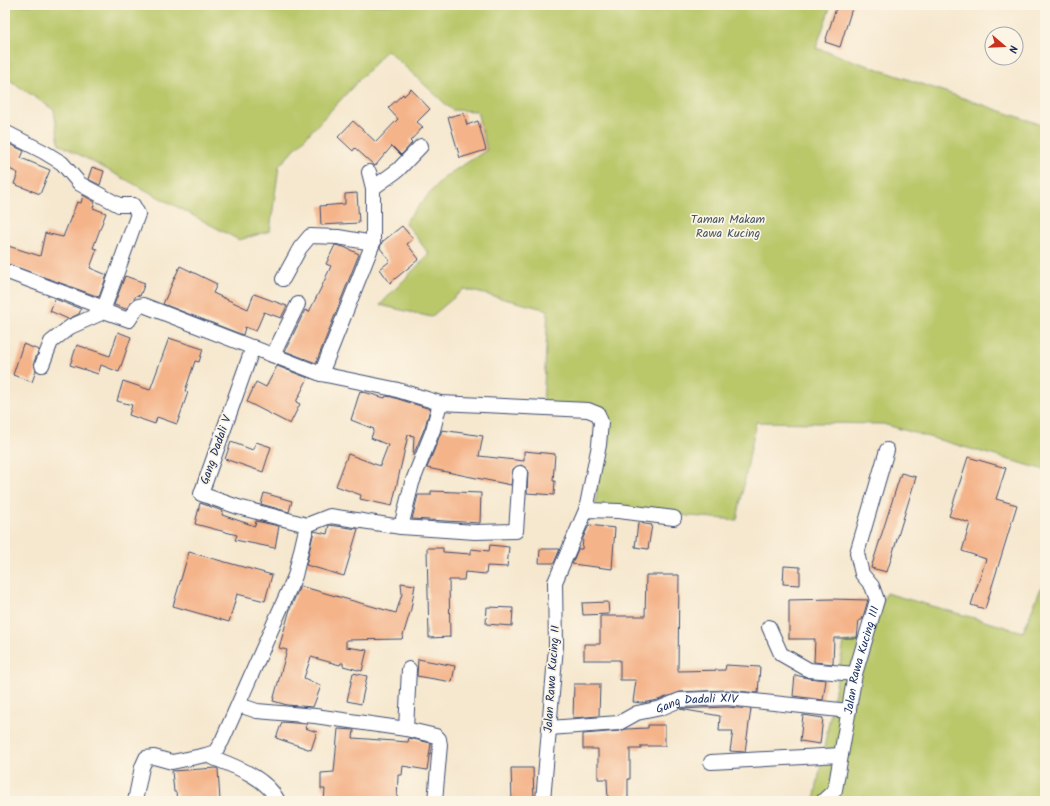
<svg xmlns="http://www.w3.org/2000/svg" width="1050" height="806" viewBox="0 0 1050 806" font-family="Kalam,sans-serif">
	<rect width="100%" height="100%" fill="#fcf5e5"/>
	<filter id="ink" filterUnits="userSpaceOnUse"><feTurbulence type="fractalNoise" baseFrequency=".025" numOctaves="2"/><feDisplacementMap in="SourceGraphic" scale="8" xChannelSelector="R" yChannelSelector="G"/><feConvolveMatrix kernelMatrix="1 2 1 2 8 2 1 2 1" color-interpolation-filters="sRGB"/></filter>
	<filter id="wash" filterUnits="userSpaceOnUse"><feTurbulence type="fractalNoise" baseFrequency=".012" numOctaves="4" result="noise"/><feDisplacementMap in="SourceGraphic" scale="16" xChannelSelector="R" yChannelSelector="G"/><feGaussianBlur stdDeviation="0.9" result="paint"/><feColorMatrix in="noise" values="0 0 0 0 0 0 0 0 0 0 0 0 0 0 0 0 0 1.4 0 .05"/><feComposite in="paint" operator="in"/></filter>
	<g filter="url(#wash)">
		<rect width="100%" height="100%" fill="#f6e8cf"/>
		<g fill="#bac86b" stroke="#6a7c64">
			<path d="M5 5H831L816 48 1045 126V470L883 424 756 422 737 520 595 508 606 407 543 406 548 310 464 289 431 317 380 305 429 254 405 222 444 177 487 150 477 111 452 110 387 50 279 166 270 231 239 240 59 144 54 110 5 77Z"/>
			<path d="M1045 578V801H814L844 643 867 639 886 593 1023 632Z"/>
		</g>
		<g id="blocks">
			<g fill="#f4b389">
				<path d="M837 5H853L840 47 825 42Z"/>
				<path d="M411 89 430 109 417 122 423 127 410 141 412 143 401 155 392 146 375 166 355 148 353 151 338 137 353 121 376 142 398 119 388 108 403 94 404 96Z"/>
				<path d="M464 113 467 125 478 121 486 150 460 158 448 117Z"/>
				<path d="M5 142 24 151 21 158 50 170 40 194 14 184 18 173 5 167Z"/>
				<path d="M92 167 104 171 100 185 88 179Z"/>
				<path d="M357 193 359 223 321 225 320 206 345 204V194Z"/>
				<path d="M83 195 95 202 93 208 106 213 93 248 97 249 90 268 107 275 99 297 5 263V245L40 256 45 233 63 237 77 202 81 203Z"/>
				<path d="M402 226 413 239 407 244 419 259 390 283 380 269 390 261 380 248 382 242Z"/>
				<path d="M335 245 344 247 359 254 316 363 285 351 305 310 309 312 321 288 331 266 326 264Z"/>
				<path d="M180 266 217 284 213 293 248 309 254 294 287 306 281 318 264 312 256 331 245 327 243 335 163 304Z"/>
				<path d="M125 276 145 283 140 296 137 295 126 309 114 305Z"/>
				<path d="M55 299 81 309 79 314 68 319 50 311Z"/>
				<path d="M118 332 131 337 119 372 101 365 98 374 70 365 77 345 110 356Z"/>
				<path d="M169 338 203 349 199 362 195 361 185 391 188 392 177 424 157 417 155 424 129 415 132 405 117 401 123 381 150 390Z"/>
				<path d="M23 344 39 350 34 362 36 371 32 382 13 375Z"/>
				<path d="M277 366 308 378 296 402 300 404 290 424 247 402 256 382 266 387Z"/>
				<path d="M360 391 385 398 386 396 392 397 430 409 425 427 413 456 414 436 408 435 392 506 360 499 361 495 336 486 348 454 380 466 388 445 371 438 374 429 351 420Z"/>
				<path d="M442 430 483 436 479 456 524 461V451L555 454 553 481H555L554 495 527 493 528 470 521 465 513 469 511 485 427 468Z"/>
				<path d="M231 442 253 450 256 442 271 447 263 472 225 459Z"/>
				<path d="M968 457 1006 468 996 499 1017 505 985 609 971 605 986 559 962 551 970 523 949 516Z"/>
				<path d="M901 473 916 477 887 572 871 568Z"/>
				<path d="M431 491 481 493 480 523 412 519 418 495H431Z"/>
				<path d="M264 493 292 501 289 512 261 504Z"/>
				<path d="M200 503 223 511 222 515 255 526 256 521 279 526 275 548 235 540 237 535 195 524Z"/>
				<path d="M638 523 652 525 648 549 635 547Z"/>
				<path d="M329 525 358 529 344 576 306 565 314 531 327 534Z"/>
				<path d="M589 525 615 528 612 569 572 564 578 549H582L583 538Z"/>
				<path d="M490 545 509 547 507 567 487 566 486 574 465 572 464 580H449L450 637 429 638 427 548H443V552L471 554V549L489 551Z"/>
				<path d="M540 549H560L554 563H539Z"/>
				<path d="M189 552 272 575 265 601 237 594 229 622 173 606Z"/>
				<path d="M784 566 800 567V585L783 584Z"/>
				<path d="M646 575H679L678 671 725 670 726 665 760 667 758 693 727 690 680 692 658 700 642 703 633 702 636 680H620V660H584V644H600V616H645Z"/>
				<path d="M401 583 415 585 411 609 402 639 346 640V647L367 650 362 671 343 666V663H341L340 665 311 657 304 678 321 686 313 707 287 705 273 701 287 650 279 648 290 609 300 586 396 613 402 594Z"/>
				<path d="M789 600 832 599 868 600 862 620H859L857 638H834L833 664 814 662 815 639H789Z"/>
				<path d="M608 602 609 614 583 615 582 603Z"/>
				<path d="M487 607 513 608 512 626 486 624Z"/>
				<path d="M418 659 455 666 452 682 417 676Z"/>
				<path d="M353 673 367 676 361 704 347 701Z"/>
				<path d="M795 675 808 678 826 680 823 700 793 696Z"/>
				<path d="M574 684H600L599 716 573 718Z"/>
				<path d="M727 707 751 709 745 752 730 751 733 731H719L720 716 680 709Z"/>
				<path d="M803 715 823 718 820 744 800 741Z"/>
				<path d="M282 722 307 724 305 728 317 732 311 750 276 738Z"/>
				<path d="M648 725H665V746H641V749H630V779H628V801H608L607 779H598V749H583V734L620 731 626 729 648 728Z"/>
				<path d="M338 729 354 730 353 738 408 742 409 738 431 743 427 770 403 766 402 775H398L397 801H324L325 789H321V773L334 772Z"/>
				<path d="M216 768 218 769 220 801H177L176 792H174L172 771Z"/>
				<path d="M511 768H533L534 801H512Z"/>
			</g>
		</g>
	</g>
	<g filter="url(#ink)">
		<use href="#blocks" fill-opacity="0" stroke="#3c4b6f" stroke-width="1"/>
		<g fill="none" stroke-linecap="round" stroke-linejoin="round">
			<defs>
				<g id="minor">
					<path d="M5 132 44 152 62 163 80 184 119 205H133L138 214 104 308 109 313 129 320 138 306 143 305 321 374 394 389 440 403 588 410 598 414 601 422 599 445 586 510 555 582 556 646 543 801"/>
					<path d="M373 188 398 170 421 146"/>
					<path d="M5 271 104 308"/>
					<path d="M283 279 300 248 310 236 338 237 373 243"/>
					<path d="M253 347 201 494 238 507 307 525"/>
					<path d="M273 355 298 304"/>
					<path d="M42 365 51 342 70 327 106 311"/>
					<path d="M321 374 373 243V188L369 172"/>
					<path d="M586 510 619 511 674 518"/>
					<path d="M401 527 412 483 433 430 440 403"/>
					<path d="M769 627 781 654 809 670 855 674"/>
					<path d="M239 705 257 711 315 716 406 729 436 736 439 739 440 745 435 801"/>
					<path id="s1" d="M549 728 619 723 637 713 661 708 680 700 727 698 849 711"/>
					<path d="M406 729 409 669"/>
					<path d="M206 755C231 765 266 776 278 801"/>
					<path d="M711 762 841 755"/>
					<path d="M135 801 142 767 146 758 154 757 172 762 206 755 215 752 222 741 295 576 307 525 330 516 401 527 475 532 516 531 520 473"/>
					<path id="s2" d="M823 801 835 790 855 674 877 600 872 586 862 574 857 553 887 450"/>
				</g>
			</defs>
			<use href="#minor" stroke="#3c4b6f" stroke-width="16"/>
			<use href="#minor" stroke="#fff" stroke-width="14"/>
		</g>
	</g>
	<g text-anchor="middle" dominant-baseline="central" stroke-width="3.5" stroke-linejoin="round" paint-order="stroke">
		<g font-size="12" fill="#435561" stroke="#fcf5e5">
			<text x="728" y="219">Taman Makam<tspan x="728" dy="14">Rawa Kucing</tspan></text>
		</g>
		<g font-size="12" fill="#1b2f5e" stroke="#fcf5e5">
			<text transform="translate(216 450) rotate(-71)">Gang Dadali V</text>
			<text stroke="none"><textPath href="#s2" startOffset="149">Jalan Rawa Kucing III</textPath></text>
			<text transform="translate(552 679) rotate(-86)">Jalan Rawa Kucing II</text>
			<text stroke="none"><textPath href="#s1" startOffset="152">Gang Dadali XIV</textPath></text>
		</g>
	</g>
	<rect width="1050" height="806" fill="none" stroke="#fcf5e5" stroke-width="20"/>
	<g transform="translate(1004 46) rotate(109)"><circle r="19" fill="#fcf5e5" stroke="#a2a6af"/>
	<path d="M0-3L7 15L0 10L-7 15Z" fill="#c8321e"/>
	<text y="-6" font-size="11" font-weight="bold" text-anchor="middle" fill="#1b2f5e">N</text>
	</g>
</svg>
